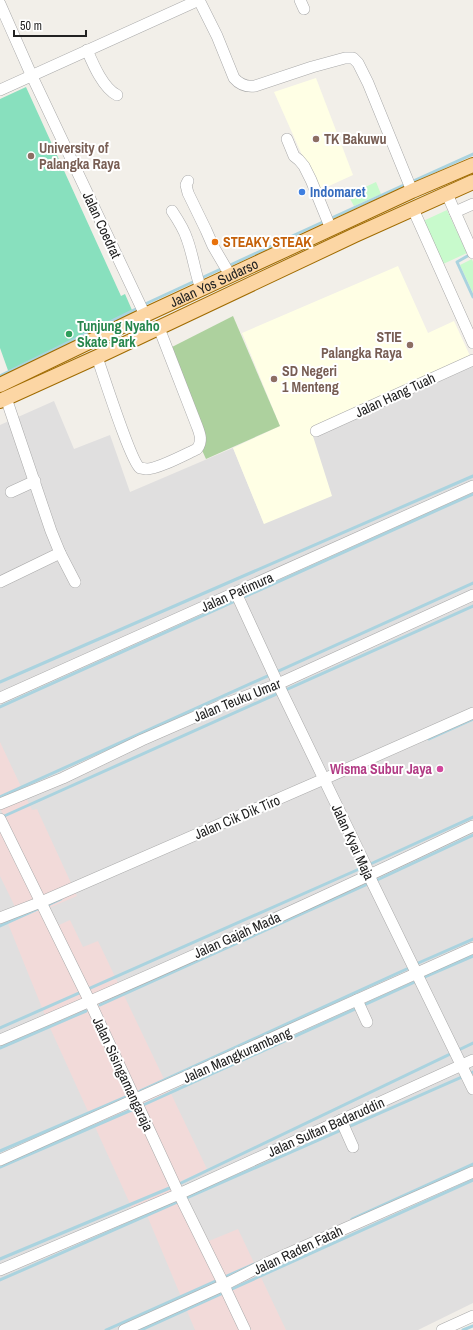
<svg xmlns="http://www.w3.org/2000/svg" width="473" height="1330" viewBox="0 0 473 1330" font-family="'Archivo Narrow',sans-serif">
	<rect width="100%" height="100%" fill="#f2efe9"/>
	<path fill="#e0dfdf" d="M471 358 473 362V1303L418 1330H0V425L54 401 74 449 110 435 130 492 233 448 264 524 311 430Z"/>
	<path fill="#f2dad9" d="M0 742 32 810 37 809 77 896 49 908 59 925 70 920 83 947 98 941 207 1169 177 1183 209 1241 238 1229 286 1330H195L146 1213 136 1217 51 1030 7 921 19 915 0 876V821L5 819 0 808Z"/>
	<g fill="#ffffe5">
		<path d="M316 78 353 175 318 191 274 92Z"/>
		<path d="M398 266 428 333 454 321 471 358 377 401 311 430 332 496 264 524 233 448 280 426 242 333Z"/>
	</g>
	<path fill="#add19e" d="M233 316 280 426 206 459 201 448 170 348Z"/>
	<g fill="#c8facc">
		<path d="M376 182 381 194 354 206 348 195Z"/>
		<path d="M447 210 467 253 441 265 421 222Z"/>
		<path d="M472 259 473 262V293L460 265Z"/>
	</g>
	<path fill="#88e0be" d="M26 87 121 296 125 294 135 317 10 376 0 348V99Z"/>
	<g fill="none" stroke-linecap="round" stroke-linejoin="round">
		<g stroke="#aad3df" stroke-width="3">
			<path d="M411 182 473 154"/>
			<path d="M290 237 406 184"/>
			<path d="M471 254 457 262 473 297"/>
			<path d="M228 266 276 244"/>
			<path d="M143 305 223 268"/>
			<path d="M0 376 138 308"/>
			<path d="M0 682 473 476"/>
			<path d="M0 707 473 494"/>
			<path d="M429 739 473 719"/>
			<path d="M0 797 473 583"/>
			<path d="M2 817 473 606"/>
			<path d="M375 881 473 835"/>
			<path d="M46 906 61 899"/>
			<path d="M0 926 40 908"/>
			<path d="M416 964 473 939"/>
			<path d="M422 978 473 956"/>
			<path d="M100 1005 370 883"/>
			<path d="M0 1028 366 866 473 817"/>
			<path d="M0 1048 86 1011"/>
			<path d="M140 1091 411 967"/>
			<path d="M141 1106 417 981"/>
			<path d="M0 1151 126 1097"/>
			<path d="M0 1167 136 1108"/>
			<path d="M177 1185 473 1043"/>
			<path d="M352 1219 473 1164"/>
			<path d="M0 1259 172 1187"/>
			<path d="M0 1280 473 1072"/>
			<path d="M106 1330 254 1264"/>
			<path d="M141 1330 473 1180"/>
			<path d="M463 1330 473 1326"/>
		</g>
		<defs>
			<g id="minor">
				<path d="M199 0 217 36 234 78C240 85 247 87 255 86L312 67 345 58H353L358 63 368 83 412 191"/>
				<path d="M300 0 304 9"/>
				<path d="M0 4 30 72 145 315"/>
				<path d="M87 50C93 64 103 88 117 95"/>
				<path d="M0 90 199 0"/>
				<path d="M287 139 294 156 299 160 304 166 311 180 331 229"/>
				<path d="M188 181 186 185 188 193 206 230 213 246 230 275"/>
				<path d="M447 194 473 253"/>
				<path d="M413 209 473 343"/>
				<path d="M172 211C178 220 184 229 187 239 193 255 195 273 201 289"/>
				<path d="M455 212 473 204"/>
				<path d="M97 357C103 374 131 462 140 468 141 468 146 469 146 469 156 470 186 454 197 449 203 441 200 434 197 426L159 328"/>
				<path d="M316 431 473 360"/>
				<path d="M11 492 35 481"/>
				<path d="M60 553 75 582"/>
				<path d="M0 582 60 553 51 531 6 398"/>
				<path d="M236 593 278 684 366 866 372 882 473 1089"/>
				<path d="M0 698 473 486"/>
				<path d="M0 804 63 778 142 740 220 706 278 684 473 595"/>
				<path d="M0 819 90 1002 179 1194 224 1285 227 1292 245 1330"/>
				<path d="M0 918 41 902 324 779 473 713"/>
				<path d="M357 1000 367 1022"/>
				<path d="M0 1040C159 972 317 901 473 826"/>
				<path d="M341 1120 353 1147"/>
				<path d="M0 1160 473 948"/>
				<path d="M0 1270 179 1194 473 1060"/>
				<path d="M124 1330 224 1285 269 1262 473 1172"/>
				<path d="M442 1330 473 1316"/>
			</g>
			<g id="major">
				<path id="s1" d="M0 385 145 315 412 191 473 165"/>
				<path d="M0 401 97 357 355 235 473 182"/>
			</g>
		</defs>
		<use href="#minor" stroke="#a9a9a9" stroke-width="12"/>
		<use href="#major" stroke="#a06b00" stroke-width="16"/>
		<use href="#minor" stroke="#fff" stroke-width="11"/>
		<use href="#major" stroke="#fcd6a4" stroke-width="14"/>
	</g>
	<g fill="#8d6e63" stroke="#fff" stroke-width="1.5">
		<circle cx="316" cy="139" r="4"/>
		<circle cx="31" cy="156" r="4"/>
		<circle cx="410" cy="345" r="4"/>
		<circle cx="274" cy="379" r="4"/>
	</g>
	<circle fill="#3f7fe0" stroke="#fff" stroke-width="1.5" cx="302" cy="192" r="4"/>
	<circle fill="#e8710a" stroke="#fff" stroke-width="1.5" cx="215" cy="242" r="4"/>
	<circle fill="#2e9e5b" stroke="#fff" stroke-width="1.5" cx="69" cy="334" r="4"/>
	<circle fill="#d1479c" stroke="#fff" stroke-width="1.5" cx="440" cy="769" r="4"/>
	<g text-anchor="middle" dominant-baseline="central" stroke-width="4" stroke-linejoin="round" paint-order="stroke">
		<g font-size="14" font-weight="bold" fill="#785e54" stroke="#fff" text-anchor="start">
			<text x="324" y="139">TK Bakuwu</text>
			<text x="39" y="148">University of<tspan x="39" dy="16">Palangka Raya</tspan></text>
			<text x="402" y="337" text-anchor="end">STIE<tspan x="402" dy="16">Palangka Raya</tspan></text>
			<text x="282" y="371">SD Negeri<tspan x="282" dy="16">1 Menteng</tspan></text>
		</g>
		<g font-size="14" font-weight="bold" fill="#366cbe" stroke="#fff" text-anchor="start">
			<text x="310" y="192">Indomaret</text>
		</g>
		<g font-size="14" fill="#222" stroke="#fff">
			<text transform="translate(102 225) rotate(65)">Jalan Coedrat</text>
			<text stroke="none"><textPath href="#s1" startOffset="237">Jalan Yos Sudarso</textPath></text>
			<text transform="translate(395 395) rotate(-25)">Jalan Hang Tuah</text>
			<text transform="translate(237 592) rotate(-24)">Jalan Patimura</text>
			<text transform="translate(237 700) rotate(-22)">Jalan Teuku Umar</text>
			<text transform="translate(237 817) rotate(-23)">Jalan Cik Dik Tiro</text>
			<text transform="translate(353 842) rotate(65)">Jalan Kyai Maja</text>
			<text transform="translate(237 935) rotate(-24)">Jalan Gajah Mada</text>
			<text transform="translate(237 1055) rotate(-24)">Jalan Mangkurambang</text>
			<text transform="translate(123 1074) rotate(65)">Jalan Sisingamangaraja</text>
			<text transform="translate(326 1127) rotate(-24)">Jalan Sultan Badaruddin</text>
			<text transform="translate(298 1250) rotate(-25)">Jalan Raden Fatah</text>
		</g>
		<g font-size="14" font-weight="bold" fill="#c56008" stroke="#fff" text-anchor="start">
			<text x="223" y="242">STEAKY STEAK</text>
		</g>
		<g font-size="14" font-weight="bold" fill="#27864d" stroke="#fff" text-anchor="start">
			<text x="77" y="326">Tunjung Nyaho<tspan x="77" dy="16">Skate Park</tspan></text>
		</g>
		<g font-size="14" font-weight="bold" fill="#b23c85" stroke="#fff" text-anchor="end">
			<text x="432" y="769">Wisma Subur Jaya</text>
		</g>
	</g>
	<path d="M14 30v6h72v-6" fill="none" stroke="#222222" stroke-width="2"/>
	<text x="20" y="30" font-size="12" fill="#222222" stroke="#ffffff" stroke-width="3" paint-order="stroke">50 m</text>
</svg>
